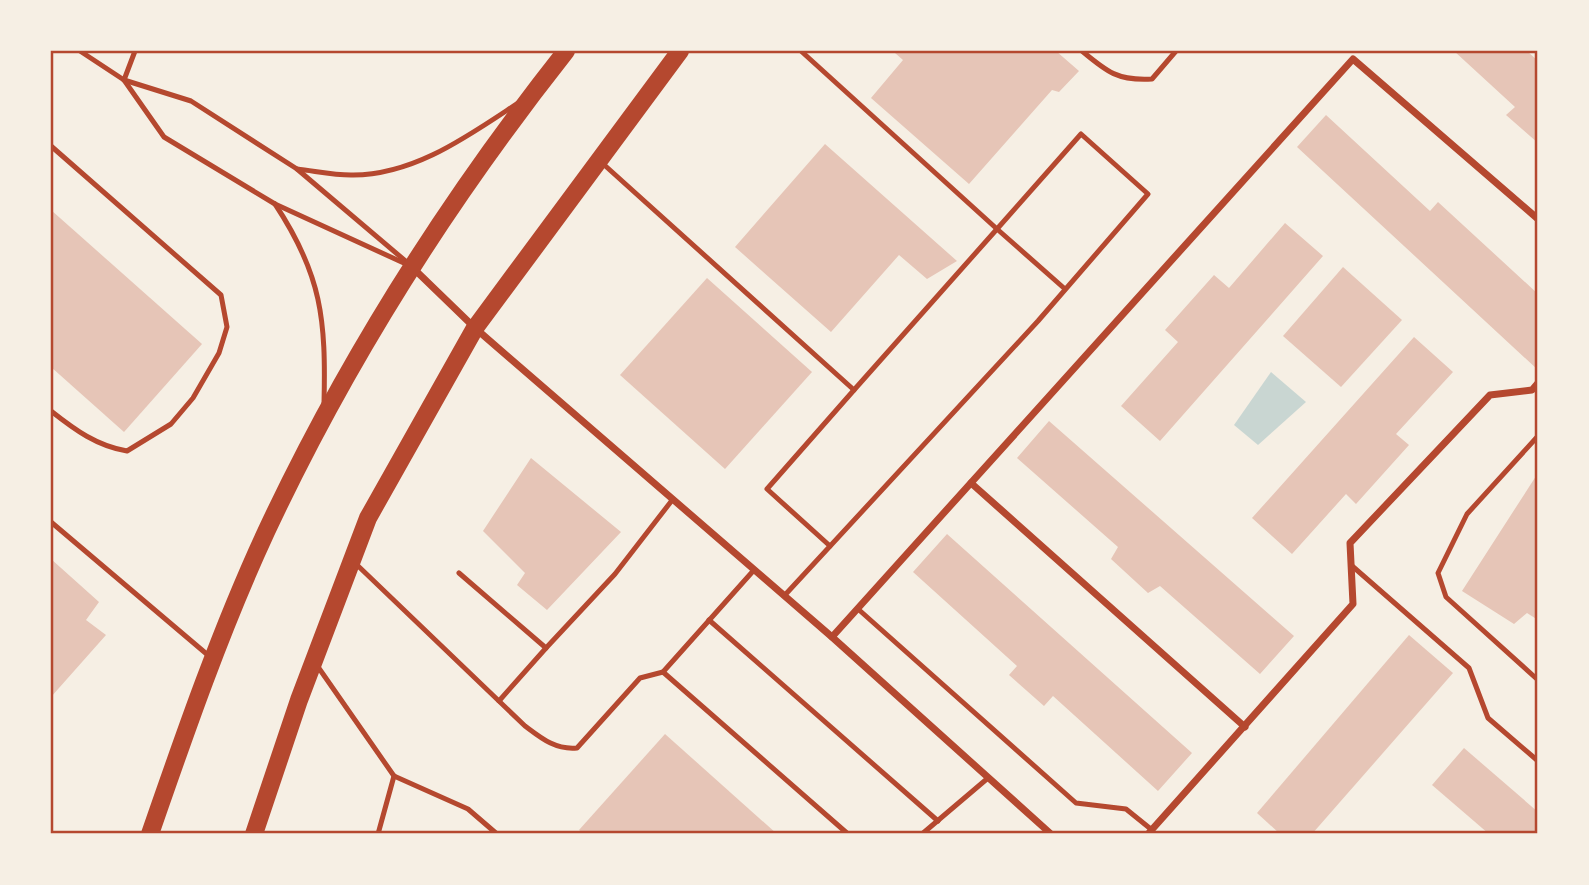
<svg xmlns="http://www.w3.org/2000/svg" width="1589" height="885" viewBox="0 0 1589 885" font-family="'Source Sans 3',sans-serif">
	<rect width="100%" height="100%" fill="#f6efe4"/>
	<path fill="#c9d6d2" d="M1271 372 1306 402 1258 445 1234 425Z"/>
	<g fill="#e6c5b7">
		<path d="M896 51H1056L1079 71 1059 92 1052 90 969 184 871 98 903 60 895 53Z"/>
		<path d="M1454 51H1527L1538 61V143L1506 115 1515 107Z"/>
		<path d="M1326 115 1430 211 1438 202 1538 294V370L1297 147Z"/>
		<path d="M825 144 957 261 927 279 899 255 831 332 735 247Z"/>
		<path d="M51 210 202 344 124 432 51 367Z"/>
		<path d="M1285 223 1323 256 1160 441 1121 406 1178 342 1165 330 1214 275 1229 288Z"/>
		<path d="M1343 267 1402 320 1341 387 1283 336Z"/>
		<path d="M707 278 812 372 725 469 620 375Z"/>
		<path d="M1414 337 1453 372 1396 434 1409 445 1356 504 1346 494 1292 554 1252 518Z"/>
		<path d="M1049 421 1294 636 1260 674 1160 586 1148 593 1111 559 1118 547 1017 458Z"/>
		<path d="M531 458 621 532 547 610 517 585 525 573 483 531Z"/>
		<path d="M1538 473V620L1527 613 1514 624 1462 591Z"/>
		<path d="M947 534 1192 753 1158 791 1053 696 1044 706 1009 675 1017 666 913 572Z"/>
		<path d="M51 559 99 602 86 620 106 635 51 697Z"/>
		<path d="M1409 635 1453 673 1312 834H1280L1257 813Z"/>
		<path d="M665 734 777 834H584L579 830Z"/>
		<path d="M1464 748 1538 812V834H1489L1432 785Z"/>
	</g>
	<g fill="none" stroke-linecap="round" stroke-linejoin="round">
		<g stroke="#b5482f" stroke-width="5">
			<path d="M80 51 124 80 191 101 297 169 409 264"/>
			<path d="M1082 51C1107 72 1118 81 1152 79L1176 51"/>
			<path d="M124 80 164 137 275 204 406 264"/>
			<path d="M124 80 135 51"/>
			<path d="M51 146 221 295 227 327 219 353 193 398 171 424 127 451C97 446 75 430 51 411"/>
			<path d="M601 162 854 390 997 229 1065 289"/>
			<path d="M297 169C315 171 333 175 351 175 413 176 468 136 518 103"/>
			<path d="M275 204C322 275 326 320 324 403"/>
			<path d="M1538 436 1467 514 1438 573 1446 597 1538 680"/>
			<path d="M51 522 209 656"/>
			<path d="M830 546 767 489 854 390"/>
			<path d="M355 563 525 726C541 738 555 750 577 748L640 678 663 672 848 834"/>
			<path d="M1351 565 1469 668 1488 718 1538 761"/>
			<path d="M459 573 546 648 615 574 673 499"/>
			<path d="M784 596 1038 321 1148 194 1081 134 997 229 801 51"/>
			<path d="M858 609 1076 803 1126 809 1152 830"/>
			<path d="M709 620 938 821"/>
			<path d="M316 664 394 776 468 809 497 834"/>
			<path d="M663 672 754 570"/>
			<path d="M499 701 546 648"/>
			<path d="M378 834 394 776"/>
			<path d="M922 834 988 778"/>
		</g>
		<g stroke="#b5482f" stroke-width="7">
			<path d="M413 268 475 328 832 637 1051 834"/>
			<path d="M971 483 1245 727"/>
			<path d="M832 637 1353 59 1538 219"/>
			<path d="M1148 834 1353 604 1350 543 1490 395 1532 390 1538 383"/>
		</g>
		<g stroke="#b5482f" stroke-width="18">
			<path d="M150 834C185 733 221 629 266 532 346 361 449 199 566 51"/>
			<path d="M254 834 299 700 368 518 475 328 680 51"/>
		</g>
	</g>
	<rect width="1589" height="885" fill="none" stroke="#f6efe4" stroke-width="105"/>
	<rect x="52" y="52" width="1484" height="780" fill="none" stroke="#b5482f" stroke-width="2.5"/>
</svg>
